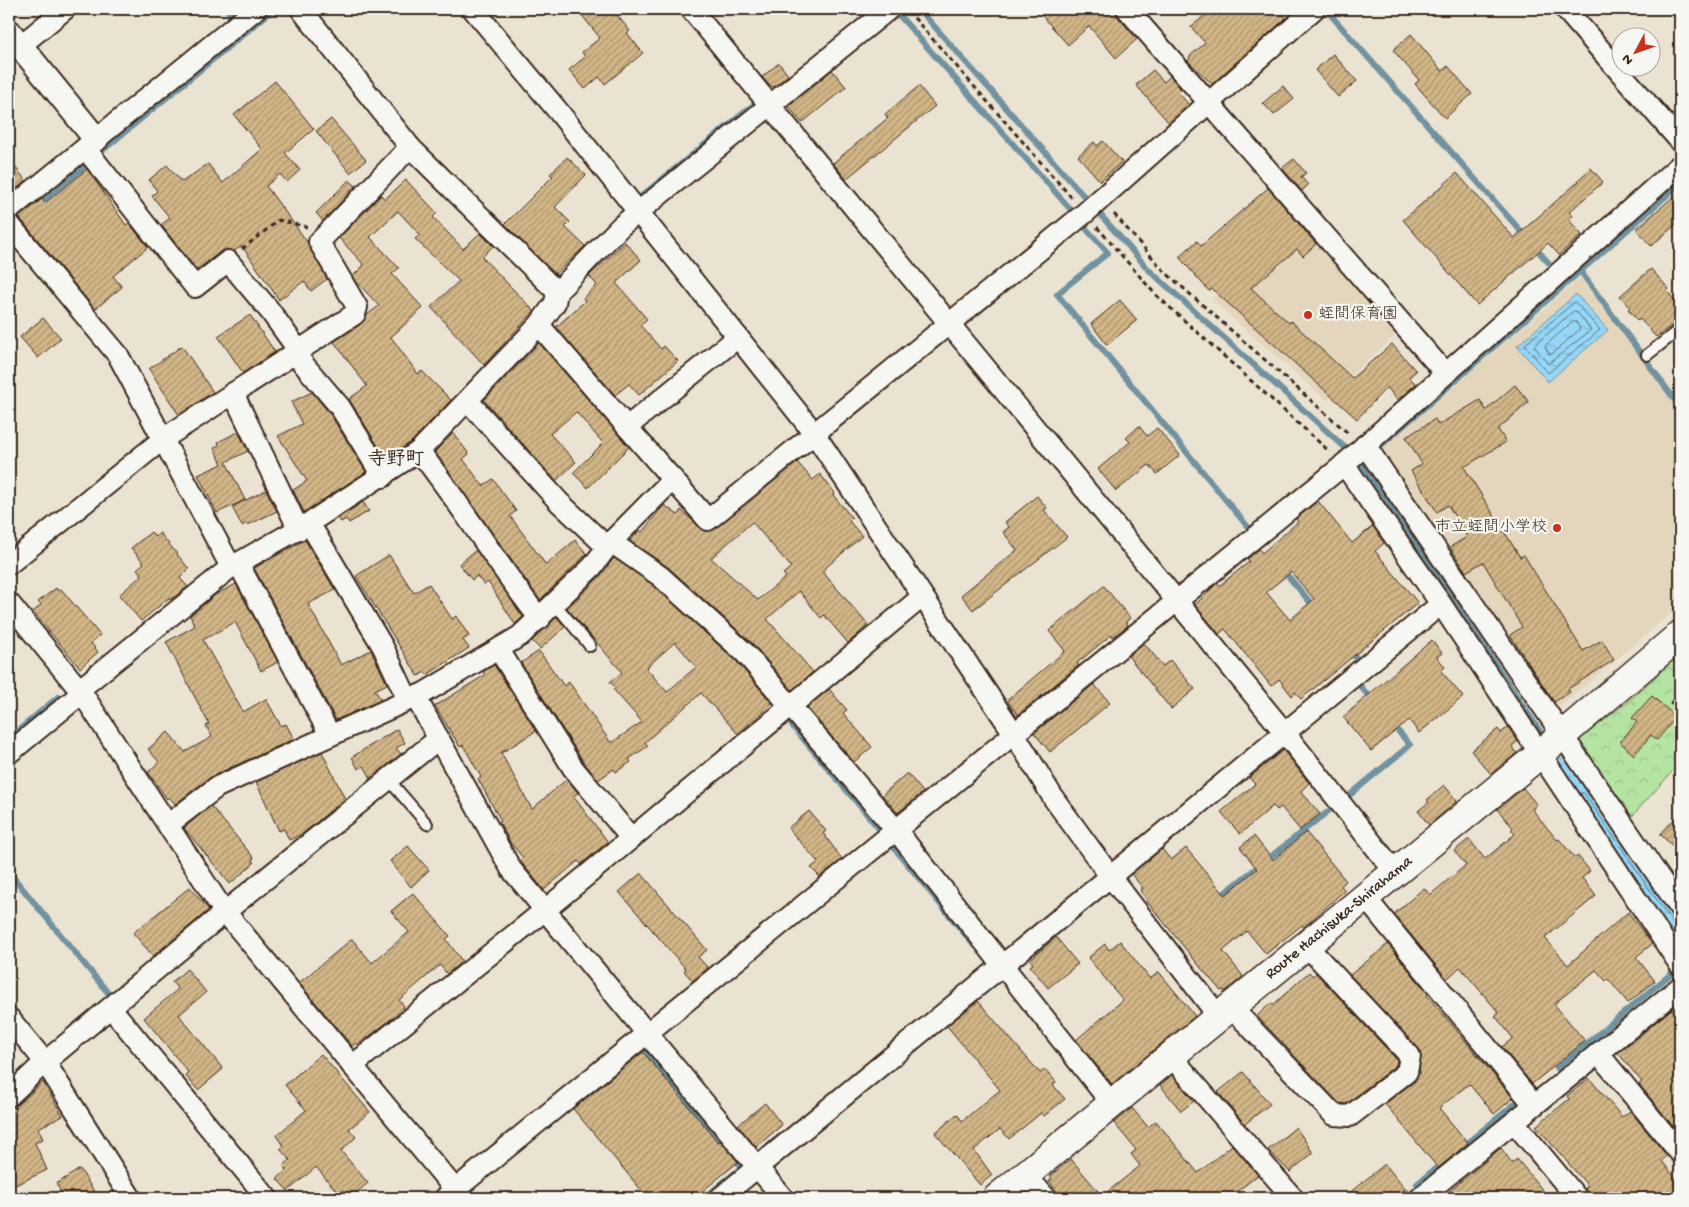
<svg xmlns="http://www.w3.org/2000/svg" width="1689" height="1207" viewBox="0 0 1689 1207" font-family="'Gochi Hand','Klee One',sans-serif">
	<defs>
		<pattern id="forest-crowns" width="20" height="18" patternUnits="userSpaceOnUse" patternTransform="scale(1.25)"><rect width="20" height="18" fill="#b5e3a2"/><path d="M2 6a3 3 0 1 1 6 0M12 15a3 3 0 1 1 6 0" fill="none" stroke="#9dc38b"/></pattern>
		<pattern id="water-ripples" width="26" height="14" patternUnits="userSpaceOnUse" patternTransform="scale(1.25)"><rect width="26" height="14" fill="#95d7f7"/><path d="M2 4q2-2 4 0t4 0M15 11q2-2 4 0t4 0" fill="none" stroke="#81b9d3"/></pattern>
		<pattern id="building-hatch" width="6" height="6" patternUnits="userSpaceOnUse" patternTransform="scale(1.25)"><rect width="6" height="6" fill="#d2b687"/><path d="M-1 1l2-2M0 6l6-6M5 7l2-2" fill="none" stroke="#ac946e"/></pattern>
	</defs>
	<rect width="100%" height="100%" fill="#ebe3d2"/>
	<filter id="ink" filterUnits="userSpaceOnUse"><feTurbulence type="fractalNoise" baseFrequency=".02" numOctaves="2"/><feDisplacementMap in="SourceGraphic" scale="10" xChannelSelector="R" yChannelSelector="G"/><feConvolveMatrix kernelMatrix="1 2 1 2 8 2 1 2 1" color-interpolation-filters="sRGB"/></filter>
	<g filter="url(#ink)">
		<g fill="#e4d6bc">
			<path d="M1301 219 1400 332 1350 376 1327 401 1211 299Z"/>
			<path d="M1582 276 1680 411V606L1556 710 1381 450Z"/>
		</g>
		<path fill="url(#forest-crowns)" stroke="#788660" d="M1680 654V763L1628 821 1575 743 1630 700Z"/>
		<g fill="url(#water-ripples)" stroke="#7192a0">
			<path d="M1576 294 1608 330 1548 382 1517 346Z"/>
			<path d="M1563 757 1570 763 1680 925V954L1553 765Z"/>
		</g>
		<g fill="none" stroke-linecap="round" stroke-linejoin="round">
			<g stroke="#5f6f75" stroke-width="1">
				<path d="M1575 302 1600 330 1548 373 1525 345Z"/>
				<path d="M1574 311 1577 312 1591 330 1548 364 1534 346Z"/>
				<path d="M1573 322H1576L1580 329 1552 354H1549L1545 346Z"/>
				<path d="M1580 793H1584L1674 925 1680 927"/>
			</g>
			<g stroke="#7192a0" stroke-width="6">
				<path d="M226 9 231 14"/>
				<path d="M919 9 1149 270 1361 462 1547 742"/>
				<path d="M1329 13 1526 237"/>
				<path d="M898 14 1072 211"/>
				<path d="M102 151 274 9"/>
				<path d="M639 198 757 102"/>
				<path d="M36 206 85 166"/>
				<path d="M1082 224 1108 253 1057 294 1248 527"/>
				<path d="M1533 245 1548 262"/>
				<path d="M1581 272 1680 407"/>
				<path d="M1377 449 1680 184"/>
				<path d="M1283 570 1315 608"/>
				<path d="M1348 649 1358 660"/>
				<path d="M1356 681 1373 701"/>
				<path d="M789 722 881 831"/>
				<path d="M9 738 58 697"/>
				<path d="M1345 799 1410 745 1392 724"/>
				<path d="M891 844 973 944"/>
				<path d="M9 872 109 994"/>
				<path d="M1218 898 1335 806"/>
				<path d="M644 1049 724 1146"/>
				<path d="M1557 1068 1672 973"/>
				<path d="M1462 1147 1517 1102"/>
				<path d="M760 1152 779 1137"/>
				<path d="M732 1156 741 1167"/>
				<path d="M1417 1184 1443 1162"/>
				<path d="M704 1198 742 1167"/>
				<path d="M1398 1198 1406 1192"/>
			</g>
		</g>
		<g fill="url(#building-hatch)" stroke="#3b2a1e" fill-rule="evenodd">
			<path d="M577 9H612L630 31 627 33 643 53 605 84 599 77 585 89 569 70 585 57 582 52 600 38Z"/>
			<path d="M1036 9H1115L1118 17 1137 39 1116 58 1089 26 1068 45Z"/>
			<path d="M1212 9H1278L1286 18 1212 84 1188 61 1190 59 1189 57 1205 43 1191 27Z"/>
			<path d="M1411 34 1442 71 1448 66 1472 94 1445 118 1415 84 1419 80 1393 50Z"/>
			<path d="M1333 54 1357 81 1338 97 1315 70Z"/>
			<path d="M779 63 788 75 774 87 770 86 762 77Z"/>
			<path d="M832 70 846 87 802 123 788 106Z"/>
			<path d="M1153 70 1164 82 1170 76 1181 89 1178 92 1189 105 1169 123 1136 85Z"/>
			<path d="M275 81 314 129 285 153 300 170 287 182 280 174 266 186 308 243 327 279 311 291 304 281 279 300 242 246 234 251 227 249 221 251 197 270 161 225 170 218 152 196 157 191 149 180 167 165 182 182 208 164 223 183 262 149 234 115Z"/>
			<path d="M919 86 935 106 846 179 833 163 888 118 885 114Z"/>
			<path d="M1283 86 1294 99 1274 115 1263 103Z"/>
			<path d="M331 119 366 160 350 173 316 131Z"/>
			<path d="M1103 141 1122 162 1100 181 1078 156 1094 142 1097 146Z"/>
			<path d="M567 157 586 175 555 207 570 222 565 227 585 246 555 274 505 224 553 176 550 174Z"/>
			<path d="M9 159 26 181 9 195Z"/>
			<path d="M1294 159 1306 173 1301 177 1308 185 1302 191 1282 168Z"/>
			<path d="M1591 168 1603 182 1569 212 1573 216 1569 220 1582 235 1559 255 1548 243 1477 305 1403 220 1457 173 1514 238 1579 181 1578 180Z"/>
			<path d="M87 169 126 225 129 223 148 247 113 276 122 287 95 309 19 217 42 199 45 203Z"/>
			<path d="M349 180 356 186 323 221 316 213Z"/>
			<path d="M406 180 437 213 433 217 463 249 480 233 493 246 482 257 534 311 484 365 431 307 459 281 415 239 420 235 398 211 370 237 399 268 392 274 423 308 391 337 418 374 422 371 451 400 411 442 386 459 349 399 367 386 334 342 361 324 367 315 379 306 354 279 353 276 364 265 339 238 381 195 385 199Z"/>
			<path d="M1268 188 1316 244 1303 256 1297 249 1251 288 1289 323 1291 321 1352 378 1392 344 1416 371 1409 377 1416 384 1397 400 1387 387 1357 419 1212 289 1209 291 1179 257 1197 241 1201 246Z"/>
			<path d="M1680 191V221L1651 246 1636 229Z"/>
			<path d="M625 242 641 260 616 283 647 319 640 325 661 349 664 346 678 361 639 395 629 384 615 395 556 327 585 301 583 298 597 285 589 276Z"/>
			<path d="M1651 269 1669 289 1667 291 1680 307V320L1656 337 1640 319 1638 321 1628 309 1630 307 1620 296Z"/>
			<path d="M1120 300 1137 320 1107 345 1091 324Z"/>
			<path d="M250 315 275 352 243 373 218 336Z"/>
			<path d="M43 318 61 338 38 358 20 337Z"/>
			<path d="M539 343 629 447 588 488 573 473 603 443 576 412 550 434 576 462 556 481 484 400Z"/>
			<path d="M182 346 213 392 179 415 149 369Z"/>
			<path d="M1515 385 1529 402 1498 429 1506 442 1464 467 1520 557 1524 555 1583 651 1602 640 1614 660 1568 689 1570 692 1554 702 1510 635 1522 627 1483 562 1466 572 1450 547 1467 537 1448 505 1437 512 1411 471 1422 464 1406 437 1435 419 1438 425 1480 400 1486 410Z"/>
			<path d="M312 392 330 414 366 472 304 512 293 490 307 481 278 436 302 424 291 402Z"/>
			<path d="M1139 426 1147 436 1157 428 1180 455 1157 474 1149 465 1116 491 1098 469 1130 442 1126 438Z"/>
			<path d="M238 432 248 451 226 462 245 500 217 513 198 475 222 464 214 448 219 445 218 442Z"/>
			<path d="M453 433 469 454 463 459 483 486 493 479 516 511 510 516 546 565 575 540 587 554 540 600 435 452Z"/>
			<path d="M797 462 813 480 820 474 835 493 833 495 852 518 849 521 862 536 822 571 868 625 848 643 824 615 821 618 799 591 767 619 813 672 792 690 753 644 668 567 630 541 640 530 642 532 664 505 678 515 681 510 704 531 715 529ZM752 522 791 567 783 574 786 577 758 600 711 558Z"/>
			<path d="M266 490 277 511 248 525 247 523 242 526 232 507Z"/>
			<path d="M1037 496 1047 508 1044 510 1067 537 973 610 961 595 1017 550 1003 532 1009 527 1005 522Z"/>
			<path d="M1318 501 1352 543 1373 526 1384 543 1375 551 1418 603 1301 699 1295 692 1292 696 1279 679 1271 686 1225 629 1219 634 1195 605 1217 583 1219 586 1249 562 1247 559 1259 549 1262 553 1298 522 1296 519ZM1291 572 1314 599 1290 620 1266 592Z"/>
			<path d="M363 502 369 511 349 523 346 519 341 522 338 518Z"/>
			<path d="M151 532 155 537 160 533 189 569 180 578 188 587 170 600 169 598 141 621 119 595 142 575 137 569 144 563 131 548Z"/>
			<path d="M305 540 335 590 308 604 341 665 371 650 387 684 375 690 381 700 336 720 254 568Z"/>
			<path d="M476 550 523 617 515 624 488 582 484 585 477 576 472 580 459 564Z"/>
			<path d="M389 555 414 593 429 584 452 619 456 616 469 636 463 640 469 648 427 675 425 672 418 676 356 576Z"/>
			<path d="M614 558 653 585 736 661 772 703 738 734 701 693 645 742 648 746 629 759 631 762 616 772 614 769 598 780 583 761 521 663 539 651 564 686 569 682 611 743 642 722 613 689 615 687 610 682 622 672 567 608 600 576ZM675 642 696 667 667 692 646 668Z"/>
			<path d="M236 584 278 662 261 671 235 622 203 640 243 712 266 699 281 726 286 724 294 739 212 776 175 804 169 797 167 799 148 772 159 762 148 749 168 732 185 752 212 737 206 726 209 724 166 642 195 626 190 616 215 595Z"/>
			<path d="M1104 586 1130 618 1126 622 1128 625 1113 637 1111 635 1077 663 1079 665 1018 715 1007 700 1065 651 1049 631Z"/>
			<path d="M56 588 58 591 61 589 100 635 91 643 98 652 80 668 33 612 41 605 38 602Z"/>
			<path d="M557 617 565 627 540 649 532 641Z"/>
			<path d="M1432 640 1442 653 1437 657 1445 667 1441 671 1463 697 1419 733 1409 720 1371 751 1343 717Z"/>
			<path d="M1144 643 1163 666 1170 660 1195 689 1171 709 1128 656Z"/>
			<path d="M494 665 536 731 501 753 532 809 567 779 578 793 573 796 608 842 581 864 578 861 544 890 520 861 523 858 510 842 499 822 501 821 478 779 481 777 463 745 460 747 435 706 485 675 483 672Z"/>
			<path d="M1094 684 1110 703 1050 752 1034 733Z"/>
			<path d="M829 689 847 710 843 713 872 747 854 762 807 708Z"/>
			<path d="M1652 696 1676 717 1657 740 1651 735 1634 755 1620 742 1637 722 1632 718Z"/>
			<path d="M1508 727 1518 741 1512 746 1517 753 1491 774 1471 751 1498 729 1501 733Z"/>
			<path d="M397 729 405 743 396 748 401 754 371 778 364 766 358 769 352 757Z"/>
			<path d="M1283 750 1309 783 1301 791 1320 814 1300 830 1281 807 1277 810 1273 806 1240 834 1221 812 1255 784 1249 778Z"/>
			<path d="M322 752 345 799 302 834 289 840 284 829 279 831 256 782Z"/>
			<path d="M907 773 923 792 898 813 882 795Z"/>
			<path d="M1444 785 1457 801 1429 825 1418 811 1429 802 1427 800Z"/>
			<path d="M1523 788 1537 805 1532 809 1557 840 1559 839 1575 858 1578 856 1590 871 1582 878 1596 896 1545 938 1568 965 1628 912 1652 944 1636 957 1655 981 1628 1003 1608 979 1606 981 1596 970 1554 1004 1585 1041 1532 1084 1502 1047 1513 1038 1495 1016 1499 1013 1460 967 1447 979 1394 914 1424 888 1430 895 1466 865 1454 851 1469 839 1485 859 1515 834 1511 830 1513 828 1497 809Z"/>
			<path d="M211 806 254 858 252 860 254 863 230 884 184 828Z"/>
			<path d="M809 811 826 831 823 833 842 859 820 877 811 868 818 862 788 828Z"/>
			<path d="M1680 813V853L1660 834Z"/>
			<path d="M1306 832 1346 881 1341 886 1345 890 1304 927 1302 925 1266 954 1247 931 1223 951 1243 976 1226 991 1220 990 1201 968 1149 904 1140 890 1143 888 1131 874 1162 849 1171 860 1186 848 1225 895 1257 869 1240 847 1254 836 1273 860Z"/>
			<path d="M408 846 429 870 411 887 390 861Z"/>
			<path d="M641 873 707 950 698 957 708 968 693 981 684 971 686 969 619 892Z"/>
			<path d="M190 887 209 910 153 956 133 933Z"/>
			<path d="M413 893 450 936 446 939 462 961 447 974 440 965 399 1000 404 1006 403 1010 358 1045 356 1043 352 1046 299 983 352 939 372 963 409 932 391 911Z"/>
			<path d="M1056 937 1078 964 1048 988 1030 966 1033 964 1030 960Z"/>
			<path d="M1120 941 1150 979 1159 972 1195 1016 1112 1084 1076 1040 1123 1000 1088 958 1105 944 1109 950Z"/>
			<path d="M1388 944 1428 994 1427 995 1513 1098 1494 1114 1469 1084 1439 1108 1468 1143 1438 1168 1385 1104 1415 1081 1419 1074 1421 1052 1350 975Z"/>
			<path d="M187 969 206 992 179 1015 223 1069 198 1090 185 1075 188 1072 144 1018 178 989 172 982Z"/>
			<path d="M1309 972 1313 976 1316 973 1397 1060 1396 1065 1346 1104 1339 1103 1257 1016 1271 1003 1273 1005Z"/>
			<path d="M978 1001 1040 1073 1045 1069 1056 1082 1053 1085 1065 1099 1044 1116 1041 1113 1009 1139 1000 1129 974 1150 992 1175 980 1185 935 1133 957 1114 962 1121 1000 1090 947 1026Z"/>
			<path d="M1672 1009 1680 1019V1135L1639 1084 1642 1082 1618 1053Z"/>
			<path d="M643 1052 718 1142 720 1141 738 1162 694 1198H648L573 1109Z"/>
			<path d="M321 1054 370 1112 349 1129 356 1137 341 1151 368 1183 350 1198 343 1190 339 1194 316 1167 288 1191 277 1179 287 1170 283 1166 290 1160 280 1149 284 1146 276 1136 306 1110 285 1085Z"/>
			<path d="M1243 1072 1270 1104 1245 1124 1218 1092Z"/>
			<path d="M1172 1075 1194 1101 1181 1111 1160 1085Z"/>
			<path d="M1589 1078 1622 1117 1630 1111 1667 1156 1662 1161 1680 1184V1198H1589L1585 1188 1588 1186 1536 1126 1569 1099 1567 1096Z"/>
			<path d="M43 1082 63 1116 38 1128 43 1139 35 1143 47 1170 9 1188V1108L17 1105Z"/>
			<path d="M765 1103 782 1125 756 1147 738 1125Z"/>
			<path d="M1132 1108 1148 1127 1156 1121 1198 1173 1232 1145 1258 1175 1229 1198H1062L1049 1181 1052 1179 1050 1176 1071 1159 1102 1196 1140 1166 1131 1154 1136 1150 1114 1123Z"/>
			<path d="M1296 1127 1313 1153 1290 1172 1268 1150Z"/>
			<path d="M1501 1148 1512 1163 1517 1159 1549 1198H1441Z"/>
			<path d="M1385 1164 1405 1189 1393 1198H1343Z"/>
			<path d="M80 1169 98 1198H65L56 1184Z"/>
		</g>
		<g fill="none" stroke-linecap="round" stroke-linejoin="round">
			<defs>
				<g id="service">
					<path d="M1647 355 1680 329"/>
					<path d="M555 604 590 646"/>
					<path d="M388 779 427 824"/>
				</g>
				<g id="minor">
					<path d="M301 9 410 147 557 292"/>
					<path d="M473 9 558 111 814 433 1015 735 1054 799 1110 876 1219 1017"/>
					<path d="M691 9 1285 733 1395 872"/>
					<path d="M1127 9 1445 373"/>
					<path d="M1565 9 1680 141"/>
					<path d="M20 46 65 9"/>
					<path d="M85 148 195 287 228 261 270 311 298 350"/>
					<path d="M9 210 256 9"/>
					<path d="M9 224 118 355 231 567"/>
					<path d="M539 325 627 427"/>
					<path d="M738 337 627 427 708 520 1085 213 1314 9"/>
					<path d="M294 353 340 407 383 477"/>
					<path d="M233 393 299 530"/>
					<path d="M468 401 559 502 607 547"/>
					<path d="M1365 445 1680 908"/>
					<path d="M419 451C462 505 497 565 540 619"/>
					<path d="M1344 464 1441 604 1680 965"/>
					<path d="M309 523 383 647 408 700"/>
					<path d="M611 542 660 576 745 653 896 830 1112 1104"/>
					<path d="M238 563 330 735"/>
					<path d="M9 564 163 439 355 314 357 307 319 242 410 147"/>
					<path d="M9 603 82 693 221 907 462 1198"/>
					<path d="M499 650 573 768 631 838"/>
					<path d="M80 689 231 567 309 523 419 451 539 325 555 303 557 292 621 226 889 9"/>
					<path d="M415 696 511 869 783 1198"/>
					<path d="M9 753 82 693"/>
					<path d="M169 824 217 787 424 693 520 636 592 567 611 542 673 479"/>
					<path d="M1365 897 1534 1105"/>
					<path d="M1231 1007 1334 1115 1350 1116 1407 1072 1410 1056 1306 945"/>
					<path d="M111 1008 267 1198"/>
					<path d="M9 1018 45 1062 131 1198"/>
					<path d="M1598 1053 1680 1153"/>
					<path d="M1171 1056 1293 1198"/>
					<path d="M352 1066 545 910 922 597"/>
					<path d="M9 1096 45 1062 225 912 438 739"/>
					<path d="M1514 1122 1577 1198"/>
					<path d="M1026 1175 1046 1198"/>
					<path d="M445 1198 1341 467 1680 165"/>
					<path d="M720 1198 1441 604"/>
					<path d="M1420 1198 1680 987"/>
				</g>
				<path id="tertiary" d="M9 32 96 139"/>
				<g id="secondary">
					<path id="s1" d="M997 1198 1539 755 1680 635"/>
				</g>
			</defs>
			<use href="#service" stroke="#3b2a1e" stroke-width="14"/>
			<use href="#minor" stroke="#3b2a1e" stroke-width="24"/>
			<use href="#tertiary" stroke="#3b2a1e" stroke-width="28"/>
			<use href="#secondary" stroke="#3b2a1e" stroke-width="31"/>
			<g stroke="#3b2a1e" stroke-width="3" stroke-dasharray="5 4" stroke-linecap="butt">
				<path d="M908 11 1072 198"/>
				<path d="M1114 214 1165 272 1348 433"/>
				<path d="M1097 227 1155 294 1330 452"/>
				<path d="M242 249 279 220 307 227"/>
				<path d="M1670 704 1680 693"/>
			</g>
			<use href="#service" stroke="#f6f6f2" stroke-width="10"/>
			<use href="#minor" stroke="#f6f6f2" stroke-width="20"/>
			<use href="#tertiary" stroke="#f6f6f2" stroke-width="24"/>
			<use href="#secondary" stroke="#f6f6f2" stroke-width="28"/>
		</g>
	</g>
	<g fill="#c8321e" stroke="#f6f6f2" stroke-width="2">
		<circle cx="1308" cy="315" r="5"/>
		<circle cx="1557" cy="528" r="5"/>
	</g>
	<g text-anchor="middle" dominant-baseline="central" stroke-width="4.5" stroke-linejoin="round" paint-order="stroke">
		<g font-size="16" fill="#3b2a1e" stroke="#f6f6f2" text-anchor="start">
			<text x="1318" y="315">蛭間保育園</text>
			<text x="1547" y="528" text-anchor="end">市立蛭間小学校</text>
		</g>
		<g font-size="16" fill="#3b2a1e" stroke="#f6f6f2">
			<text stroke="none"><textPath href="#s1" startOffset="442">Route Hachisuka-Shirahama</textPath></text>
		</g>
		<g font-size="19" font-weight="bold" fill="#3b2a1e" stroke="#f6f6f2">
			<text x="396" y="460">寺野町</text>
		</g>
	</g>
	<rect width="1689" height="1207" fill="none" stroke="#f6f6f2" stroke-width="30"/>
	<rect x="15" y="15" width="1659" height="1177" fill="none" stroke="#3b2a1e" stroke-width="2" filter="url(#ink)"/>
	<g transform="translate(1636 52) rotate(229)"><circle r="24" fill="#f6f6f2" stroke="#aba49d"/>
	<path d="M0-4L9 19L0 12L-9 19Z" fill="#c8321e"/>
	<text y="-8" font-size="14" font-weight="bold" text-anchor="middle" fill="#3b2a1e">N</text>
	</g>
</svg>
